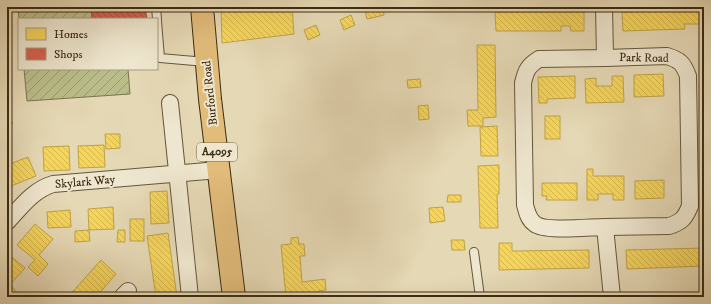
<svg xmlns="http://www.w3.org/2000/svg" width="711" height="304" viewBox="0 0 711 304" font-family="'IM FELL DW Pica',serif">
	<defs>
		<pattern id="garden-furrows" width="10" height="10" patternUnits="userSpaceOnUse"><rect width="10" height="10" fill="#babd89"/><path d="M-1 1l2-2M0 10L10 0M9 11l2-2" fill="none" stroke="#989a6f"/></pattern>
		<pattern id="homes-back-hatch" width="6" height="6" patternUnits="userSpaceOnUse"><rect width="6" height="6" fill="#f6d55c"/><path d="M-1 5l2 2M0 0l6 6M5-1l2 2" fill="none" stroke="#d4b74f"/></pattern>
		<pattern id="shops-back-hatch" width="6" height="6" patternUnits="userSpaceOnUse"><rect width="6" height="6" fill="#d6604d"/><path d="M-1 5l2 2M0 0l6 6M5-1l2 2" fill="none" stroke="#af4f3f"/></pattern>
	</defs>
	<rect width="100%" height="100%" fill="#e5d8b4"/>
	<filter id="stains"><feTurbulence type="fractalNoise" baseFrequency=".005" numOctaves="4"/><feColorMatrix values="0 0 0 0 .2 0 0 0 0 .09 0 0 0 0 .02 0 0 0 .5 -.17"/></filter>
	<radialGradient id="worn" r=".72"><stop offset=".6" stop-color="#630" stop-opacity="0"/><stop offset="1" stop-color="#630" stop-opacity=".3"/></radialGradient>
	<g fill="url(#garden-furrows)" stroke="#7b744e">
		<path d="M18 7H91L92 19H19Z"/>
		<path d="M24 69H128L130 94 27 101Z"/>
	</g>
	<g fill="url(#homes-back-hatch)" stroke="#bea246">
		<path d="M221 7H292L294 34 222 43Z"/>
		<path d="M364 7H383L384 15 367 19Z"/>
		<rect x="495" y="7" width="8" height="5"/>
		<path d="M704 10V24H684L685 29 623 31 622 12Z"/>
		<path d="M495 12H584V31H571L570 26H561V31H496Z"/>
		<path d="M351 15 355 25 344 30 340 20Z"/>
		<path d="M316 25 320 35 308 40 304 30Z"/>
		<path d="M477 45H495L496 117 483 118V126H468L467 110H478Z"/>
		<path d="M663 74 664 96 634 97V75Z"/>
		<path d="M575 76V98L547 99V103H539L538 77Z"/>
		<path d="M612 76H623L624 102 586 103 585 79 596 78V86H612Z"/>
		<path d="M420 79 421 87 408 88 407 80Z"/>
		<path d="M428 105 429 119 419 120 418 106Z"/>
		<rect x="545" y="116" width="15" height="23"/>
		<path d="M7 118 13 123 7 130Z"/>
		<path d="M497 126 498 156H481L480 127Z"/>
		<path d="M105 134H120V148L106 149Z"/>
		<path d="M104 145 105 167 79 168 78 146Z"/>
		<path d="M69 146 70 170 44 171 43 147Z"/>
		<path d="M28 157 36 176 11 186 7 175V165Z"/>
		<path d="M499 165V194H497L498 228H480L478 166Z"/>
		<path d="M587 169H593V176H624V200H613V194H598V200H587Z"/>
		<path d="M664 180V198L635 199V181Z"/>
		<path d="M542 183H577V200H546L547 196H542Z"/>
		<path d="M167 191 169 223 151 224 150 192Z"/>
		<path d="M448 195H461V202H447Z"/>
		<path d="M113 207 114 229 89 230 88 209Z"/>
		<path d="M443 207 445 221 430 223 429 208Z"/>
		<path d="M70 210 71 227 48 228 47 212Z"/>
		<rect x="130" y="219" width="14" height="22"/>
		<path d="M35 224 53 239 39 255 48 264 38 276 28 267 35 260 17 245Z"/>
		<path d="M89 230 90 241 75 242V231Z"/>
		<path d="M118 230H125V242H117Z"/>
		<path d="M168 233 177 297H156L147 236Z"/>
		<path d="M298 237 299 244H304L305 256H300L302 282 325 279 326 290 318 291 319 297H286L281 245 291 244V238Z"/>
		<path d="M451 240H464L465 250H452Z"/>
		<path d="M499 243H512V251L589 250V268L499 270Z"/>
		<path d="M704 248V266L627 269 626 250Z"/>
		<path d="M7 253 25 268 7 288Z"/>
		<path d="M101 260 116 274 96 297H68Z"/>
		<path d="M12 286 19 296 18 297H7V289Z"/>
	</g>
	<path fill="url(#shops-back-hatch)" stroke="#a8503c" d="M91 7H145L147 19H92Z"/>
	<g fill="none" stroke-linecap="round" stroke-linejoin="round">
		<defs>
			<g id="lane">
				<path d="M156 7 157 19"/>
				<path d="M157 21 160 58 206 62"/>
				<path d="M474 252 480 297"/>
			</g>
			<g id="street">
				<path d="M604 7 605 58 539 59C528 66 526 70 523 83L525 205C527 212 528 219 535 224 545 232 590 227 605 227L612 297"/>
				<path d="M605 58 667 56C680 60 683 63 688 76L690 206C685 218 682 222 669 226L605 227"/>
				<path d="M170 103 190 297"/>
				<path d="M7 222C21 207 33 190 53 184L219 170"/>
				<path d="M122 297 128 291"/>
			</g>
			<path id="primary" d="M202 7 210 99 234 297"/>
		</defs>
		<use href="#lane" stroke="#66563b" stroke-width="10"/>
		<use href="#street" stroke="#66563b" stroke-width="18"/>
		<use href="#primary" stroke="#3c2b13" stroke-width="24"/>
		<use href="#lane" stroke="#eee6ce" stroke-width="8"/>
		<use href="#street" stroke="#eee6ce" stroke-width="16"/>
		<use href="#primary" stroke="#e2bc7a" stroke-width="22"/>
	</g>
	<g text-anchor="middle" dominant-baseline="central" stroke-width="4" stroke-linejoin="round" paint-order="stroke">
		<rect fill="#eee6ce" stroke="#71634b" stroke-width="1" x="197" y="143" width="40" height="18" rx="3"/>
		<g font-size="11" font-weight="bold" fill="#3c2b13">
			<text x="217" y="152">A4095</text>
		</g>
		<g font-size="12" fill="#3c2b13" stroke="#eee6ce">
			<text transform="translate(644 58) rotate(1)">Park Road</text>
			<text transform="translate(210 93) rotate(-96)">Burford Road</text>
			<text transform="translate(85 182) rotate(-5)">Skylark Way</text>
		</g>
	</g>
	<rect width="711" height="304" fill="none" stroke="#e5d8b4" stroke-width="24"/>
	<rect x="8" y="8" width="695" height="288" fill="none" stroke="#3c2b13" stroke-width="2"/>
	<rect x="12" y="12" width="687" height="280" fill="none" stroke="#3c2b13"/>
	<rect x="18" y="18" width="140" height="52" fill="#eee6ce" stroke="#a79b83"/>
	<rect x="26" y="28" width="20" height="12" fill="#f6d55c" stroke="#a79b83"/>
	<text x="54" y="38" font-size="12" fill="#3c2b13">Homes</text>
	<rect x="26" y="48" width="20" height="12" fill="#d6604d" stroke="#a79b83"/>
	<text x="54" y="58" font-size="12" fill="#3c2b13">Shops</text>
	<rect width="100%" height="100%" filter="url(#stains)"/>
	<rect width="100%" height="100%" fill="url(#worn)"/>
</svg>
